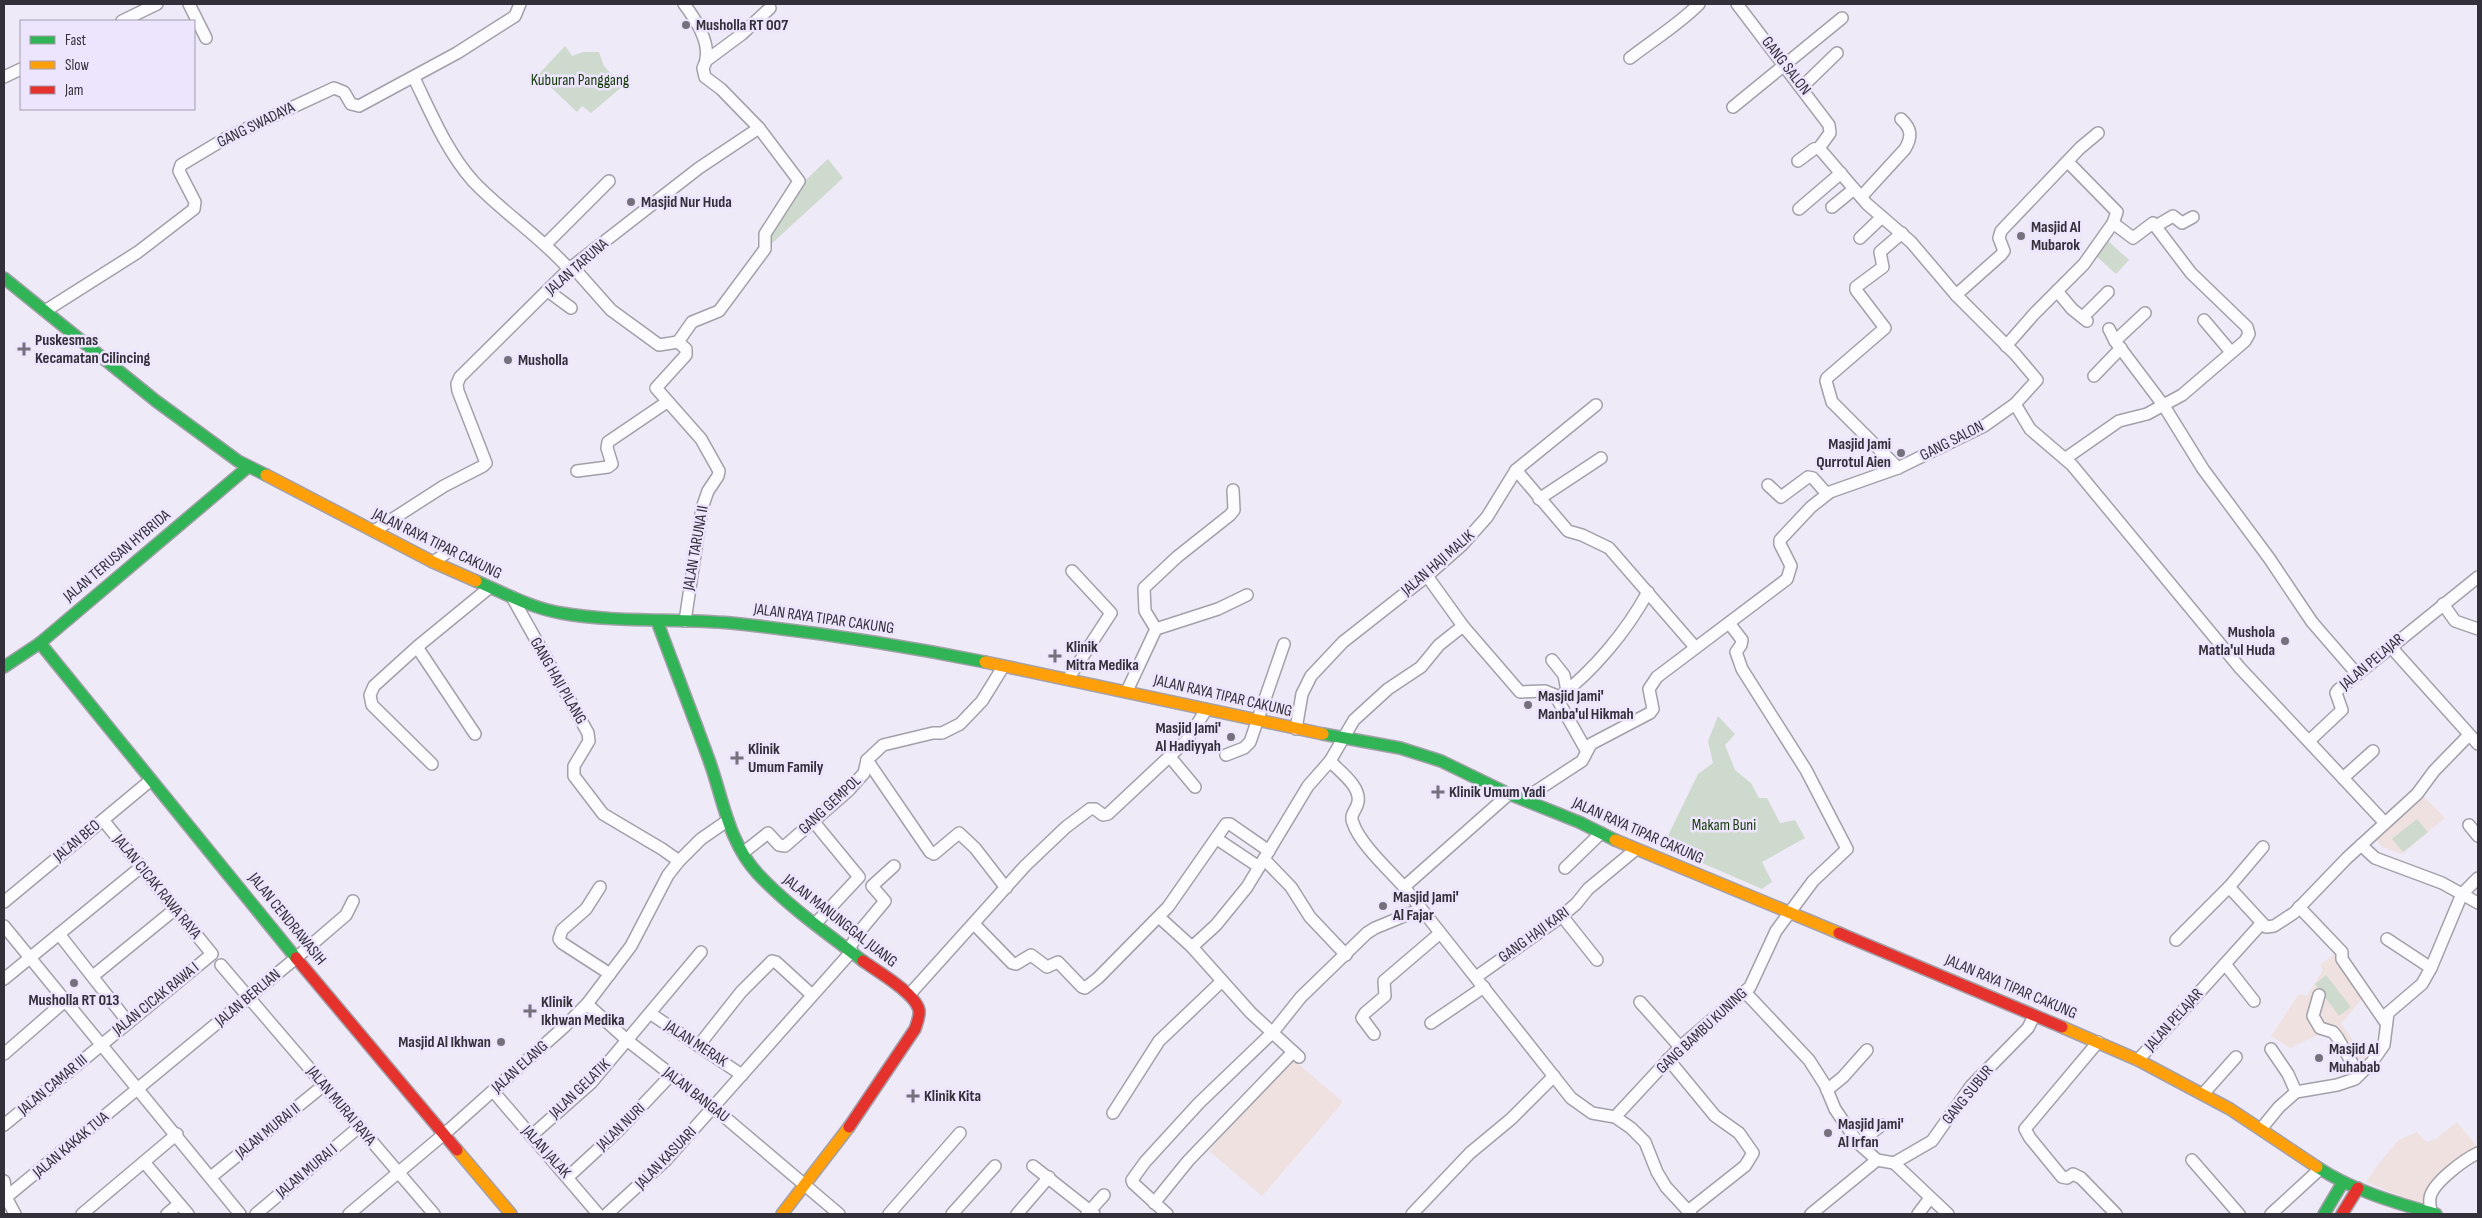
<svg xmlns="http://www.w3.org/2000/svg" width="2482" height="1218" viewBox="0 0 2482 1218" font-family="'Sofia Sans Condensed',sans-serif">
	<rect width="100%" height="100%" fill="#eeeaf7"/>
	<g fill="#efe1df">
		<path d="M2423 796 2445 818 2402 854 2382 847 2374 836Z"/>
		<path d="M2336 953 2365 995 2341 1024 2367 1059 2354 1074 2330 1032 2315 1036 2290 1048 2271 1036 2299 994 2307 996 2323 970 2320 965Z"/>
		<path d="M1290 1057 1343 1102 1262 1196 1209 1151Z"/>
		<path d="M2457 1122 2478 1148 2424 1206 2366 1182 2380 1162 2399 1140 2417 1132 2426 1142 2436 1139Z"/>
	</g>
	<g fill="#cfdacf">
		<path d="M565 46 572 56 583 52H599L604 66 623 86 591 113 582 106 577 112 538 75Z"/>
		<path d="M828 159 843 178 768 247C767 216 806 179 828 159Z"/>
		<path d="M2105 238 2129 260 2116 274 2093 253Z"/>
		<path d="M1718 716 1735 734 1725 745 1735 770 1751 783 1759 798H1767L1780 823 1795 820 1805 838 1762 862 1772 882 1762 889 1663 846 1698 774 1713 763 1708 741Z"/>
		<path d="M2417 819 2428 832 2403 852 2392 839Z"/>
		<path d="M2326 975 2351 1007 2339 1016 2315 984Z"/>
	</g>
	<g fill="none" stroke-linecap="round" stroke-linejoin="round">
		<defs>
			<g id="street">
				<path d="M189 4 206 38"/>
				<path d="M122 21 157 4"/>
				<path d="M1630 58C1653 40 1678 25 1699 4"/>
				<path d="M707 60 742 34 770 8"/>
				<path d="M4 77 21 69"/>
				<path d="M414 78C431 113 447 152 473 181 503 213 540 236 569 269"/>
				<path d="M1802 87 1837 53"/>
				<path d="M1733 107 1842 18"/>
				<path d="M1798 161 1814 149 1819 148"/>
				<path d="M2068 162 2117 212 2113 223"/>
				<path d="M1861 197 1905 149C1912 137 1912 129 1901 119"/>
				<path d="M1832 207 1854 189"/>
				<path d="M1799 209 1841 173"/>
				<path d="M2156 226 2173 216 2182 223 2193 217"/>
				<path d="M1860 238 1882 217"/>
				<path d="M546 244 609 181"/>
				<path d="M572 266 611 310 659 345 678 342"/>
				<path d="M548 291 571 308"/>
				<path d="M2057 291 2072 309 2087 321"/>
				<path d="M1956 295 2001 255 2004 251 1999 238 2001 231 2080 148 2098 133"/>
				<path d="M45 311 138 252 194 209 195 202 179 171 181 165 226 138 334 88 344 92 351 104 359 106 457 53 515 16 520 4"/>
				<path d="M2083 317 2108 292"/>
				<path d="M2204 320 2231 352"/>
				<path d="M2109 329 2115 341 2164 406 2203 469 2269 558 2312 622 2357 674"/>
				<path d="M2115 341 2145 313"/>
				<path d="M2006 346 2034 314 2084 264 2113 223 2133 238 2153 223 2191 273 2247 327 2249 334 2245 341 2182 395 2147 414 2119 421 2066 458"/>
				<path d="M2094 376 2121 348"/>
				<path d="M2015 404 2030 429 2072 465 2240 668 2385 823"/>
				<path d="M1898 468 1832 402 1826 381 1827 378 1885 328 1856 290V287L1883 267 1880 252 1902 233"/>
				<path d="M1516 470 1568 531 1582 535 1609 548 1695 647"/>
				<path d="M577 471 608 467 612 464 607 448 608 442 667 402"/>
				<path d="M1768 485 1781 497 1808 477 1813 478 1827 494"/>
				<path d="M1539 499 1601 458"/>
				<path d="M374 531 444 486 483 466 486 463 458 391 457 384 460 377 569 269 699 168 759 128 721 89 705 77 703 68C714 48 697 21 684 4"/>
				<path d="M433 562 445 554"/>
				<path d="M1427 576 1463 626 1520 692 1545 691 1555 695 1586 750"/>
				<path d="M512 597 588 733 589 741 574 766V776L603 814 662 849 679 861"/>
				<path d="M2443 604 2455 621 2478 629"/>
				<path d="M685 621 702 508 708 491 718 476 719 471 701 439 656 388 686 355V349L678 342 692 322 719 311 765 249V234L799 181 759 128"/>
				<path d="M1156 629 1145 611 1144 588 1177 557 1230 515 1234 510 1233 490"/>
				<path d="M1156 629 1218 609 1247 595"/>
				<path d="M2390 646 2478 744"/>
				<path d="M417 647 475 734"/>
				<path d="M1552 660 1564 675 1567 691"/>
				<path d="M1068 679 1111 613 1072 571"/>
				<path d="M1127 691 1156 629"/>
				<path d="M1558 698C1594 670 1626 632 1648 592"/>
				<path d="M1296 729 1302 694 1311 676 1343 642 1427 576 1462 545 1487 517 1516 470 1596 405"/>
				<path d="M2309 741 2342 710 2336 693 2338 690 2478 577"/>
				<path d="M1226 755 1244 748 1250 742 1284 644"/>
				<path d="M1170 757 1195 787"/>
				<path d="M867 760 930 852 934 854 959 833 975 848 1006 888"/>
				<path d="M1330 761C1339 771 1361 786 1358 802 1357 810 1349 814 1353 823 1360 844 1389 870 1404 887L1571 1098 1592 1113 1615 1117 1631 1128 1645 1142 1657 1172 1666 1187 1691 1214"/>
				<path d="M432 764 372 705 370 695 374 686 417 647 489 588"/>
				<path d="M2343 778 2373 751"/>
				<path d="M1524 799 1582 761 1591 744 1650 713 1653 709 1649 689 1657 677 1787 579 1791 566 1780 544V540L1811 507 1830 492 1898 468 1984 426 2015 404 2037 380 2015 354 1956 295 1911 242 1867 204 1819 148 1830 133 1829 125 1737 4"/>
				<path d="M813 821 859 877 815 924"/>
				<path d="M2469 825 2478 836"/>
				<path d="M1217 839 1259 867"/>
				<path d="M2361 845 2375 858 2442 883 2478 903"/>
				<path d="M744 852 768 833 779 845 785 846 848 791 864 773 867 760 883 745 933 733H942L960 724 982 701 1003 667"/>
				<path d="M1264 859 1291 887 1310 917 1346 955"/>
				<path d="M1565 868 1601 833"/>
				<path d="M600 887 586 909 562 930 559 939 562 943 610 974"/>
				<path d="M1404 887 1509 794"/>
				<path d="M2229 887 2263 847"/>
				<path d="M4 902 151 780"/>
				<path d="M2299 907 2342 952V959L2386 1023"/>
				<path d="M1562 916 1597 960"/>
				<path d="M1159 917 1192 947"/>
				<path d="M974 924 1012 963 1016 964 1031 955 1047 967 1058 962 1082 987 1085 988 1098 978 1168 907 1226 824H1230L1269 851"/>
				<path d="M4 926 240 1214"/>
				<path d="M59 934 128 1022"/>
				<path d="M2387 939 2431 968"/>
				<path d="M2176 940 2229 887 2266 927 2274 926 2294 913 2347 858 2417 794 2434 771 2469 735"/>
				<path d="M849 949 860 931 885 901 872 886 894 866"/>
				<path d="M2225 964 2254 1001"/>
				<path d="M221 965 434 1214"/>
				<path d="M93 976 174 910"/>
				<path d="M1476 977 1558 919 1576 904 1588 889 1635 850"/>
				<path d="M4 979 141 867"/>
				<path d="M1745 992 1809 1060 1825 1085 1835 1109 1858 1143 1877 1160 1894 1163 1948 1214"/>
				<path d="M909 995 1025 866 1066 827 1090 809H1095L1103 815 1108 814 1187 740 1206 710"/>
				<path d="M2319 995 2313 1016 2320 1028 2333 1032 2337 1037 2359 1075"/>
				<path d="M1640 1002 1680 1047"/>
				<path d="M587 1004 628 1041 714 1108 839 1214"/>
				<path d="M651 1014 742 1075"/>
				<path d="M1431 1023 1484 987"/>
				<path d="M1374 1034 1362 1018 1365 1013 1385 996 1384 981 1439 934"/>
				<path d="M2098 1042 2025 1129 2030 1138 2062 1177 2067 1178 2073 1174 2081 1178 2116 1214"/>
				<path d="M699 1045 741 992 772 961 776 962 812 995"/>
				<path d="M2271 1049 2288 1074 2296 1092"/>
				<path d="M4 1054 65 1001"/>
				<path d="M1299 1057 1251 1013 1192 947 1216 925 1247 887 1308 786 1330 761 1354 720 1388 689 1421 667 1439 645 1463 626"/>
				<path d="M1668 1059 1715 1116 1739 1133 1753 1153 1745 1166 1688 1211"/>
				<path d="M2138 1060 2261 924"/>
				<path d="M1827 1090 1843 1077 1867 1050"/>
				<path d="M493 1091 598 1214"/>
				<path d="M2203 1094 2236 1057"/>
				<path d="M1113 1113 1159 1041 1222 981"/>
				<path d="M1615 1117 1680 1047 1750 987 1776 931 1813 881 1847 849 1806 770 1742 669 1736 652 1741 645 1742 640 1729 623"/>
				<path d="M4 1125 212 954 103 820"/>
				<path d="M2261 1129 2279 1107 2296 1092 2337 1085 2355 1079 2372 1062 2384 1045 2388 1013 2422 984 2431 968 2462 894 2478 878"/>
				<path d="M531 1136 591 1083 701 952"/>
				<path d="M1858 1143 1882 1125"/>
				<path d="M2192 1160 2239 1214"/>
				<path d="M144 1162 188 1214"/>
				<path d="M1894 1163 1932 1141 1971 1086 2028 1028 2034 1016"/>
				<path d="M1033 1166 1094 1214"/>
				<path d="M211 1177 324 1085"/>
				<path d="M568 1177 620 1129 671 1075"/>
				<path d="M4 1181 7 1199 15 1214"/>
				<path d="M4 1199 296 958 346 915 353 901"/>
				<path d="M1154 1203 1188 1161 1293 1052"/>
				<path d="M82 1214 177 1134"/>
				<path d="M167 1214 179 1204"/>
				<path d="M256 1214 359 1127"/>
				<path d="M349 1214 450 1129 564 1027 587 1004 631 946 668 875 679 861 701 839 727 821"/>
				<path d="M607 1214 666 1160 852 951"/>
				<path d="M889 1214 960 1133"/>
				<path d="M952 1214 995 1166"/>
				<path d="M1017 1214 1049 1177"/>
				<path d="M1087 1214 1104 1195"/>
				<path d="M1167 1214 1133 1183 1132 1180 1145 1162 1199 1103 1273 1032 1301 997 1367 933 1375 928 1421 909"/>
				<path d="M1412 1214 1470 1153 1511 1119 1554 1076"/>
				<path d="M1811 1214 1877 1160"/>
				<path d="M1918 1214 1930 1198"/>
				<path d="M2271 1214 2320 1169"/>
				<path d="M2431 1214C2431 1209 2429 1203 2430 1198 2432 1183 2465 1159 2478 1153"/>
			</g>
			<g id="fast">
				<path d="M4 278 156 401 238 461 266 475"/>
				<path d="M476 581C504 593 531 608 561 613 617 623 674 618 731 623 817 632 901 645 985 662"/>
				<path d="M657 621C674 667 692 713 709 760 723 798 728 842 758 874 789 907 828 934 863 961"/>
				<path d="M40 643 296 958"/>
				<path d="M4 667 40 643 248 467"/>
				<path d="M1323 734 1400 748 1441 761 1509 794 1579 822 1615 840"/>
				<path d="M2317 1167C2352 1190 2395 1203 2436 1214"/>
				<path d="M2324 1214 2343 1182"/>
			</g>
			<g id="slow">
				<path d="M266 475 433 562 476 581"/>
				<path d="M985 662 1323 734"/>
				<path d="M1615 840 1839 933"/>
				<path d="M2062 1027 2138 1060 2230 1109 2317 1167"/>
				<path d="M457 1150 511 1214"/>
				<path d="M782 1214 849 1127"/>
			</g>
			<g id="jam">
				<path d="M1839 933 2062 1027"/>
				<path d="M296 958 457 1150"/>
				<path d="M849 1127 915 1029C917 1023 920 1016 919 1010 915 993 877 971 863 961"/>
				<path d="M2342 1214 2358 1188"/>
			</g>
		</defs>
		<use href="#street" stroke="#a3a0aa" stroke-width="14"/>
		<use href="#fast" stroke="#a3a0aa" stroke-width="14"/>
		<use href="#slow" stroke="#a3a0aa" stroke-width="14"/>
		<use href="#jam" stroke="#a3a0aa" stroke-width="14"/>
		<use href="#street" stroke="#fcfcfe" stroke-width="11"/>
		<use href="#fast" stroke="#30b455" stroke-width="11"/>
		<use href="#slow" stroke="#ff9f0a" stroke-width="11"/>
		<use href="#jam" stroke="#e5322d" stroke-width="11"/>
	</g>
	<g fill="#74717c" stroke="#ede4fd" stroke-width="2">
		<circle cx="686" cy="25" r="5"/>
		<circle cx="631" cy="202" r="5"/>
		<circle cx="2021" cy="236" r="5"/>
		<path d="M21.5 341.5h5v5h5v5h-5v5h-5v-5h-5v-5h5z"/>
		<circle cx="508" cy="360" r="5"/>
		<circle cx="1901" cy="453" r="5"/>
		<circle cx="2285" cy="641" r="5"/>
		<path d="M1052.5 648.5h5v5h5v5h-5v5h-5v-5h-5v-5h5z"/>
		<circle cx="1528" cy="705" r="5"/>
		<circle cx="1231" cy="737" r="5"/>
		<path d="M734.5 750.5h5v5h5v5h-5v5h-5v-5h-5v-5h5z"/>
		<path d="M1435.5 784.5h5v5h5v5h-5v5h-5v-5h-5v-5h5z"/>
		<circle cx="1383" cy="906" r="5"/>
		<circle cx="74" cy="983" r="5"/>
		<path d="M527.5 1003.5h5v5h5v5h-5v5h-5v-5h-5v-5h5z"/>
		<circle cx="501" cy="1042" r="5"/>
		<circle cx="2319" cy="1058" r="5"/>
		<path d="M910.5 1088.5h5v5h5v5h-5v5h-5v-5h-5v-5h5z"/>
		<circle cx="1828" cy="1133" r="5"/>
	</g>
	<g text-anchor="middle" dominant-baseline="central" stroke-width="5" stroke-linejoin="round" paint-order="stroke">
		<g font-size="16" font-weight="bold" fill="#333039" stroke="#ede4fd" text-anchor="start">
			<text x="696" y="25">Musholla RT 007</text>
			<text x="641" y="202">Masjid Nur Huda</text>
			<text x="2031" y="227">Masjid Al<tspan x="2031" dy="18">Mubarok</tspan></text>
			<text x="35" y="340">Puskesmas<tspan x="35" dy="18">Kecamatan Cilincing</tspan></text>
			<text x="518" y="360">Musholla</text>
			<text x="1891" y="444" text-anchor="end">Masjid Jami<tspan x="1891" dy="18">Qurrotul Aien</tspan></text>
			<text x="2275" y="632" text-anchor="end">Mushola<tspan x="2275" dy="18">Matla'ul Huda</tspan></text>
			<text x="1066" y="647">Klinik<tspan x="1066" dy="18">Mitra Medika</tspan></text>
			<text x="1538" y="696">Masjid Jami'<tspan x="1538" dy="18">Manba'ul Hikmah</tspan></text>
			<text x="1221" y="728" text-anchor="end">Masjid Jami'<tspan x="1221" dy="18">Al Hadiyyah</tspan></text>
			<text x="748" y="749">Klinik<tspan x="748" dy="18">Umum Family</tspan></text>
			<text x="1449" y="792">Klinik Umum Yadi</text>
			<text x="1393" y="897">Masjid Jami'<tspan x="1393" dy="18">Al Fajar</tspan></text>
			<text x="74" y="1000" text-anchor="middle">Musholla RT 013</text>
			<text x="541" y="1002">Klinik<tspan x="541" dy="18">Ikhwan Medika</tspan></text>
			<text x="491" y="1042" text-anchor="end">Masjid Al Ikhwan</text>
			<text x="2329" y="1049">Masjid Al<tspan x="2329" dy="18">Muhabab</tspan></text>
			<text x="924" y="1096">Klinik Kita</text>
			<text x="1838" y="1124">Masjid Jami'<tspan x="1838" dy="18">Al Irfan</tspan></text>
		</g>
		<g font-size="16" fill="#333039" stroke="#ede4fd">
			<text transform="translate(1786 66) rotate(52)">GANG SALON</text>
			<text transform="translate(256 125) rotate(-26)">GANG SWADAYA</text>
			<text transform="translate(577 267) rotate(-41)">JALAN TARUNA</text>
			<text transform="translate(1952 441) rotate(-27)">GANG SALON</text>
			<text transform="translate(437 544) rotate(26)">JALAN RAYA TIPAR CAKUNG</text>
			<text transform="translate(696 548) rotate(-80)">JALAN TARUNA II</text>
			<text transform="translate(117 556) rotate(-40)">JALAN TERUSAN HYBRIDA</text>
			<text transform="translate(1438 563) rotate(-41)">JALAN HAJI MALIK</text>
			<text transform="translate(824 619) rotate(8)">JALAN RAYA TIPAR CAKUNG</text>
			<text transform="translate(2372 662) rotate(-40)">JALAN PELAJAR</text>
			<text transform="translate(558 681) rotate(60)">GANG HAJI PILANG</text>
			<text transform="translate(1223 696) rotate(13)">JALAN RAYA TIPAR CAKUNG</text>
			<text transform="translate(830 805) rotate(-43)">GANG GEMPOL</text>
			<text transform="translate(1638 831) rotate(24)">JALAN RAYA TIPAR CAKUNG</text>
			<text transform="translate(77 841) rotate(-40)">JALAN BEO</text>
			<text transform="translate(157 887) rotate(51)">JALAN CICAK RAWA RAYA</text>
			<text transform="translate(287 919) rotate(51)">JALAN CENDRAWASIH</text>
			<text transform="translate(840 921) rotate(38)">JALAN MANUNGGAL JUANG</text>
			<text transform="translate(1534 935) rotate(-36)">GANG HAJI KARI</text>
			<text transform="translate(2011 987) rotate(23)">JALAN RAYA TIPAR CAKUNG</text>
			<text transform="translate(248 998) rotate(-40)">JALAN BERLIAN</text>
			<text transform="translate(156 999) rotate(-39)">JALAN CICAK RAWA I</text>
			<text transform="translate(2174 1020) rotate(-48)">JALAN PELAJAR</text>
			<text transform="translate(1702 1031) rotate(-43)">GANG BAMBU KUNING</text>
			<text transform="translate(696 1044) rotate(33)">JALAN MERAK</text>
			<text transform="translate(520 1067) rotate(-42)">JALAN ELANG</text>
			<text transform="translate(53 1085) rotate(-40)">JALAN CAMAR III</text>
			<text transform="translate(580 1089) rotate(-44)">JALAN GELATIK</text>
			<text transform="translate(696 1095) rotate(38)">JALAN BANGAU</text>
			<text transform="translate(1968 1095) rotate(-51)">GANG SUBUR</text>
			<text transform="translate(341 1106) rotate(50)">JALAN MURAI RAYA</text>
			<text transform="translate(621 1127) rotate(-44)">JALAN NURI</text>
			<text transform="translate(268 1131) rotate(-39)">JALAN MURAI II</text>
			<text transform="translate(71 1145) rotate(-40)">JALAN KAKAK TUA</text>
			<text transform="translate(546 1152) rotate(48)">JALAN JALAK</text>
			<text transform="translate(666 1158) rotate(-46)">JALAN KASUARI</text>
			<text transform="translate(307 1171) rotate(-40)">JALAN MURAI I</text>
		</g>
		<g font-size="16" fill="#163b08" stroke="#ede4fd">
			<text x="580" y="80">Kuburan Panggang</text>
			<text x="1724" y="825">Makam Buni</text>
		</g>
	</g>
	<rect width="2482" height="1218" fill="none" stroke="#333039" stroke-width="10"/>
	<rect x="20" y="20" width="175" height="90" fill="#ede4fd" stroke="#a39caf"/>
	<rect x="30" y="36" width="25" height="8" fill="#30b455" stroke="#a39caf"/>
	<text x="65" y="45" font-size="15" fill="#333039">Fast</text>
	<rect x="30" y="61" width="25" height="8" fill="#ff9f0a" stroke="#a39caf"/>
	<text x="65" y="70" font-size="15" fill="#333039">Slow</text>
	<rect x="30" y="86" width="25" height="8" fill="#e5322d" stroke="#a39caf"/>
	<text x="65" y="95" font-size="15" fill="#333039">Jam</text>
</svg>
